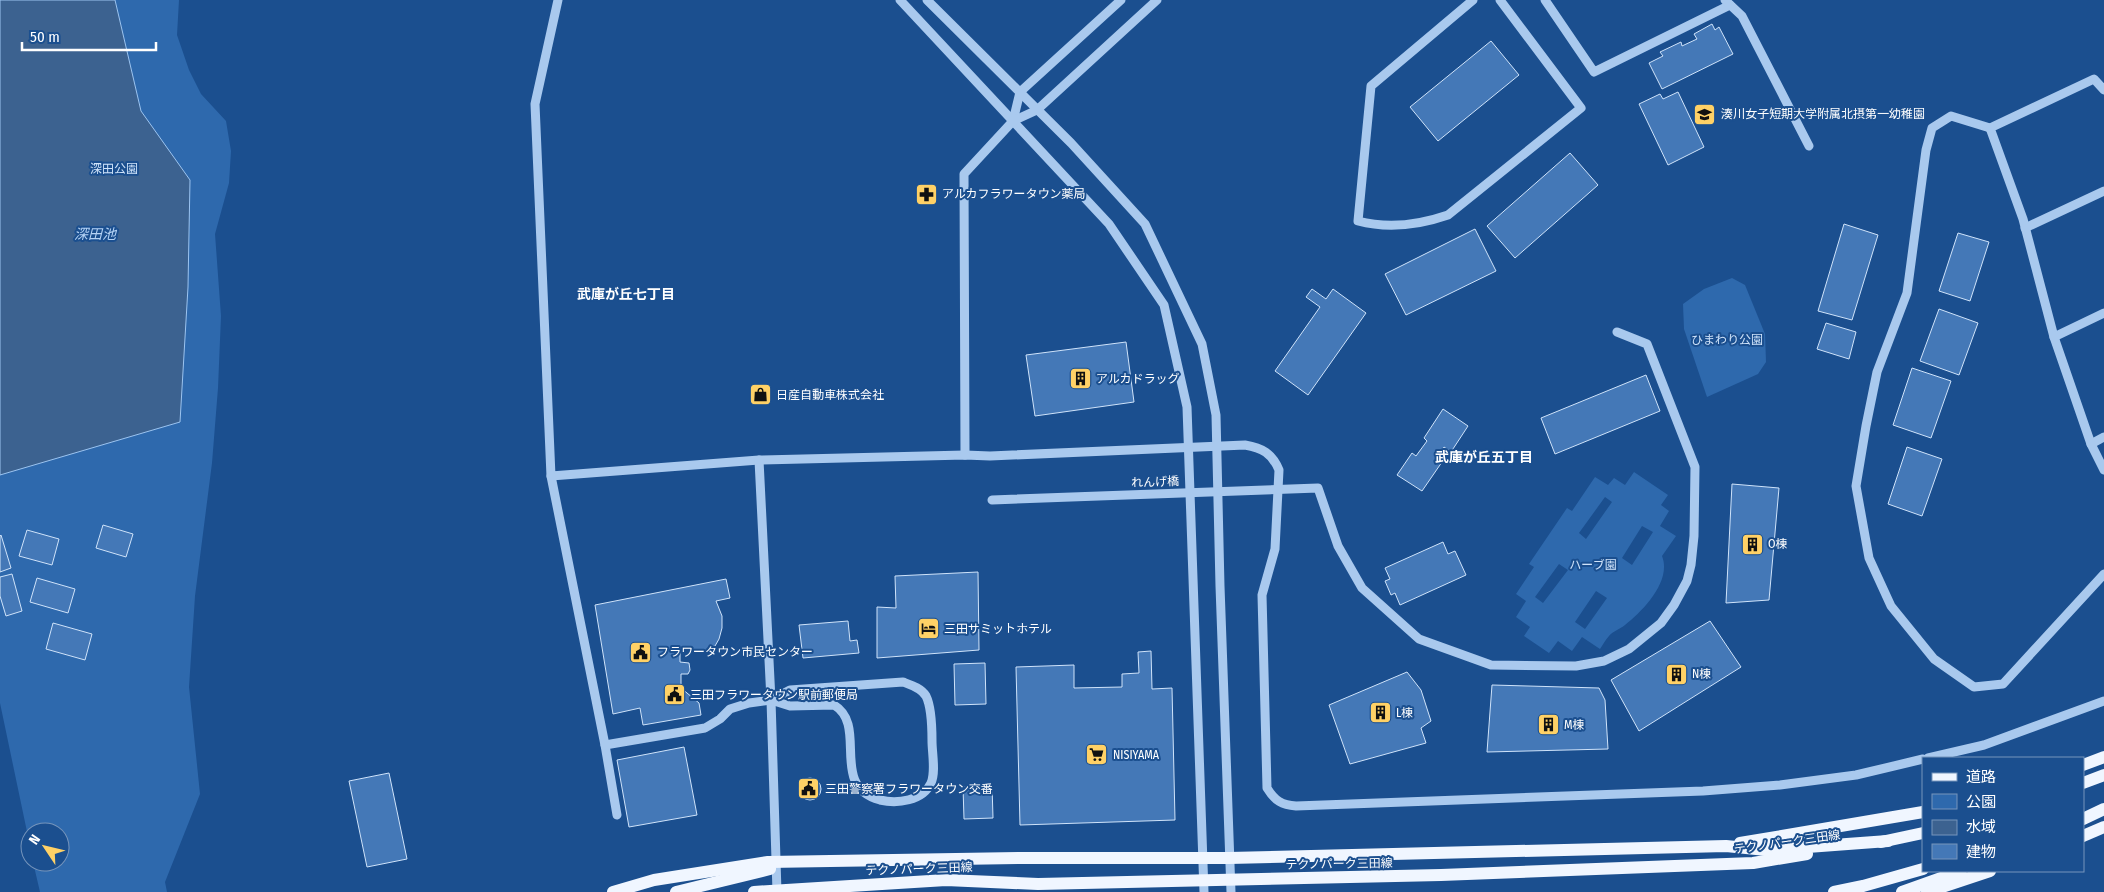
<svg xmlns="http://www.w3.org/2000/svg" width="2104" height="892" viewBox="0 0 2104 892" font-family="'Fira Sans Condensed','Noto Sans JP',sans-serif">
	<rect width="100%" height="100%" fill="#1b4f8f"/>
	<g fill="#2e69ad" fill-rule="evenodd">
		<path d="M0 0H179L177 35 189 70 201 94 226 121 231 151 229 183 215 234 221 316 218 388 212 463 195 596 189 687 200 794 165 882 167 892H40L33 862H60V832H30V846L0 703Z"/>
		<path d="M1732 278 1745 285 1765 334 1766 362 1758 374 1707 397 1684 329 1683 304 1704 289Z"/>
		<path d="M1634 472 1668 495 1661 505 1669 511 1660 526 1676 536 1662 556C1672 581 1643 611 1625 625 1620 629 1613 631 1609 636 1605 640 1603 645 1600 649L1582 637 1572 651 1558 641 1549 653 1524 636 1530 627 1516 617 1526 601 1516 594 1534 567 1529 564 1567 508 1572 511 1595 477 1608 485 1614 478 1625 485ZM1605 497 1612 502 1586 539 1579 533ZM1642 526 1653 532 1632 565 1622 558ZM1559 564 1568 570 1543 603 1535 597ZM1596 591 1607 598 1585 629 1575 622Z"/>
	</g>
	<path fill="#3c6290" stroke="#9cc4f0" d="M0 0H115L141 111 190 180 188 287 180 422 0 475Z"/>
	<g fill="#4478b7" stroke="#cfe3fa">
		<path d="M1712 24 1715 30 1719 27 1733 54 1662 89 1649 63 1663 56 1660 52 1681 42 1682 46 1697 39 1694 34Z"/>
		<path d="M1491 41 1519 75 1438 141 1410 107Z"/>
		<path d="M1678 92 1704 147 1668 165 1639 104 1660 94 1663 99Z"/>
		<path d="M1570 153 1598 185 1515 258 1487 226Z"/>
		<path d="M1844 224 1878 235 1852 320 1818 311Z"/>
		<path d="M1475 229 1496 271 1406 315 1385 274Z"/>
		<path d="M1958 233 1989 242 1970 301 1939 291Z"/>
		<path d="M1312 289 1326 299 1333 289 1366 313 1308 395 1275 371 1320 307 1306 297Z"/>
		<path d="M1939 309 1978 323 1959 375 1920 361Z"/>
		<path d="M1826 323 1856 332 1849 359 1817 349Z"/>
		<path d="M1126 342 1134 402 1035 416 1026 355Z"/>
		<path d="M1912 368 1951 381 1931 438 1893 425Z"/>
		<path d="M1646 375 1660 411 1555 454 1541 418Z"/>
		<path d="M1443 409 1468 426 1451 452 1444 447 1437 458 1442 462 1422 491 1397 475 1412 453 1416 456 1427 441 1424 438Z"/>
		<path d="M1907 447 1942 459 1922 516 1888 504Z"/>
		<path d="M1732 484 1779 488 1769 600 1726 603Z"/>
		<path d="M103 525 133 534 126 557 96 548Z"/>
		<path d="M27 530 59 539 52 565 19 556Z"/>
		<path d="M1 535 11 568 0 572V536Z"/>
		<path d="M1443 542 1448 554 1455 551 1466 575 1400 605 1395 593 1391 595 1385 581 1390 579 1385 568Z"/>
		<path d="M978 572 979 650 877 658V607L896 608 895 576Z"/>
		<path d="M12 574 22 611 6 616 0 596V577Z"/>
		<path d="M37 578 75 589 68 613 30 602Z"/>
		<path d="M726 579 730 598 716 601 722 616V628L719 639 715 646 702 652 685 649 684 653 680 652V662L689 663 690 670 688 674H681V688L699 703 701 715 643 725 640 708 613 714 595 605Z"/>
		<path d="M848 621 850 641 857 640 859 653 803 658 799 625Z"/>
		<path d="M1710 621 1741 667 1639 731 1611 680Z"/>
		<path d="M53 623 92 634 85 660 46 649Z"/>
		<path d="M1151 651 1152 689 1172 688 1175 820 1020 825 1016 667 1074 665V688L1122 687V674L1139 673 1138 652Z"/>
		<path d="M985 663 986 704 955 705 954 664Z"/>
		<path d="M1407 672 1421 690 1431 721 1421 728 1426 743 1350 764 1329 705Z"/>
		<path d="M1492 685 1599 688 1605 700 1608 749 1487 752Z"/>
		<path d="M684 747 697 815 629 827 617 760Z"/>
		<path d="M389 773 407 859 367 867 349 781Z"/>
		<circle cx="810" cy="789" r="11"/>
		<path d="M992 785 993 818 964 819 963 787Z"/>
	</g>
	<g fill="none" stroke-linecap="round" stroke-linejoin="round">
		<g stroke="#a9c9ee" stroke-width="9">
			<path d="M558 0 535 104 551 476 759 460 965 455 990 456 1245 445C1262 448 1272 453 1279 470L1275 549 1262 595 1267 788C1275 801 1282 805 1296 806L1703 791 1780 785 1856 775 1923 759"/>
			<path d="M900 0 1109 224 1164 305 1187 407 1204 892"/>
			<path d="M927 0 1071 143 1145 224 1202 344 1216 415 1220 586 1231 892"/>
			<path d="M1473 0 1371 86 1358 221C1388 229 1419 225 1448 215L1581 108 1500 0"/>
			<path d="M1545 0 1594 72 1730 5"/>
			<path d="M1725 0 1742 16 1809 146"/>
			<path d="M2104 90 2094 79 1990 128 2023 219 2054 337 2091 444 2104 470"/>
			<path d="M1013 121 1020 92 1121 0"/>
			<path d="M1990 128 1951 116 1932 128 1926 150 1907 293 1877 372 1866 426 1856 486 1869 558 1891 606 1934 659 1974 687 2003 684 2104 574"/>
			<path d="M2025 228 2104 191"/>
			<path d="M2054 337 2104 313"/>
			<path d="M2091 444 2104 437"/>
			<path d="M965 455 964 174 1013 121 1037 110 1157 0"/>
			<path d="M759 460 771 700 777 892"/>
			<path d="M551 476 605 745 617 815"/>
			<path d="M992 500 1318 488 1338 546 1362 588 1419 639 1491 665 1576 666 1604 661 1629 649 1661 623 1674 605 1687 581 1691 565 1694 536 1695 467 1647 344 1617 332"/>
			<path d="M605 745 705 728 720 719 730 709 749 703 771 700 790 690 903 682C911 685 921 688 926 696 931 706 932 729 932 741 932 753 936 772 931 783 923 801 897 804 880 800 828 786 869 726 834 705L790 706 771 700"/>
			<path d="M1928 758 1984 745 2104 701"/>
		</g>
		<g stroke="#f0f6ff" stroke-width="12">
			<path d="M2083 765 2104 757"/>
			<path d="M2083 783 2104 775"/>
			<path d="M2083 819 2104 809"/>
			<path d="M2083 836 2104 827"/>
			<path d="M1881 842 1923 833"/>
			<path d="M1740 843 1923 812"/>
			<path d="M613 892 654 880 768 862 1023 858H1229L1726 846 1766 850 1888 841"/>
			<path d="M676 892 770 869"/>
			<path d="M754 892 946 880 1038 884 1441 875 1753 863 1807 854"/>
			<path d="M1834 892 1863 886 1923 869"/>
			<path d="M1902 892 1961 871"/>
			<path d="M1927 892 1990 871"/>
		</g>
	</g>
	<defs>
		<symbol id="school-square" viewBox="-11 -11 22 22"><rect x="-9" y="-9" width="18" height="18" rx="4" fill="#ffd166" stroke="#1b4f8f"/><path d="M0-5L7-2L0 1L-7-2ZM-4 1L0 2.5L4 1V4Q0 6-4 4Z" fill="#111"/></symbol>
		<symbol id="pharmacy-square" viewBox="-11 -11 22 22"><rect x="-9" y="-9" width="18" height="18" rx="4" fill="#ffd166" stroke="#1b4f8f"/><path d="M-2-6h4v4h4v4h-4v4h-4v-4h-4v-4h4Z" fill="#111"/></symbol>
		<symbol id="building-square" viewBox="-11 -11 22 22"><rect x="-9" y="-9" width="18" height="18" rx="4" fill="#ffd166" stroke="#1b4f8f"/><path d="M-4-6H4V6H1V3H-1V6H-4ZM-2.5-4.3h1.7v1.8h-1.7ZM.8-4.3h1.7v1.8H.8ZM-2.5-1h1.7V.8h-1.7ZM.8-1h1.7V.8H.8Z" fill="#111"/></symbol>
		<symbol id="shop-square" viewBox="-11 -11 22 22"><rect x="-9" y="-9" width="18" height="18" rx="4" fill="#ffd166" stroke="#1b4f8f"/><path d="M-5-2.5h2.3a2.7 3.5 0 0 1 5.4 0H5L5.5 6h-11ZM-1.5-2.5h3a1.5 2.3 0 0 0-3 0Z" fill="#111"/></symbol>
		<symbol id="hotel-square" viewBox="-11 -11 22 22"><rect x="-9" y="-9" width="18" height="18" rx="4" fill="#ffd166" stroke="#1b4f8f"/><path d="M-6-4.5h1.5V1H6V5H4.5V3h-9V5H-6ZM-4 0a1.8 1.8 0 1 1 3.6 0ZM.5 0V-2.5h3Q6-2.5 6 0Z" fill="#111"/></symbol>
		<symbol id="civic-square" viewBox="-11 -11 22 22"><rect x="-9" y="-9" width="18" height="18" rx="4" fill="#ffd166" stroke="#1b4f8f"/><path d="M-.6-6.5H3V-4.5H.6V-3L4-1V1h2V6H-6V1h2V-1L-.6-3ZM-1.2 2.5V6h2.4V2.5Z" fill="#111"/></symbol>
		<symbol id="supermarket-square" viewBox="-11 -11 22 22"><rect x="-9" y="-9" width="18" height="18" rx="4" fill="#ffd166" stroke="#1b4f8f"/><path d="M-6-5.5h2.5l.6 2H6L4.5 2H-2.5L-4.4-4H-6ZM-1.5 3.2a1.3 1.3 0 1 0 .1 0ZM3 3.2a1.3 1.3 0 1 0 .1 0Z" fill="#111"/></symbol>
	</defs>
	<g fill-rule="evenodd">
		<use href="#school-square" x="1692" y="102" width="25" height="25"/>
		<use href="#pharmacy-square" x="914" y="182" width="25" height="25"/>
		<use href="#building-square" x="1068" y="366" width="25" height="25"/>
		<use href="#shop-square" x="748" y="382" width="25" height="25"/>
		<use href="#building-square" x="1740" y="532" width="25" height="25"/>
		<use href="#hotel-square" x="916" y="616" width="25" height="25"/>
		<use href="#civic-square" x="628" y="640" width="25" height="25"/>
		<use href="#building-square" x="1664" y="662" width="25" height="25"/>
		<use href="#civic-square" x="662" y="682" width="25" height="25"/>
		<use href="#building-square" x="1368" y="700" width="25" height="25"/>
		<use href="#building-square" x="1536" y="712" width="25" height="25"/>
		<use href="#supermarket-square" x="1084" y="742" width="25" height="25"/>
		<use href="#civic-square" x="796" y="776" width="25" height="25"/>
	</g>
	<g text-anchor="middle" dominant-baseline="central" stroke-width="4" stroke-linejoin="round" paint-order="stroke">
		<g font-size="12" fill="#fff" stroke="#1b4f8f" text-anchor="start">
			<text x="1721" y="114">湊川女子短期大学附属北摂第一幼稚園</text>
			<text x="942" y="194">アルカフラワータウン薬局</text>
			<text x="1096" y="379">アルカドラッグ</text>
			<text x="776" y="395">日産自動車株式会社</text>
			<text x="1768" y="544">O棟</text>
			<text x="944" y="629">三田サミットホテル</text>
			<text x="657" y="652">フラワータウン市民センター</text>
			<text x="1692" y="674">N棟</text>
			<text x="690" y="695">三田フラワータウン駅前郵便局</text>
			<text x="1396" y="713">L棟</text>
			<text x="1564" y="725">M棟</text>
			<text x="1113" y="755">NISIYAMA</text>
			<text x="825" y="789">三田警察署フラワータウン交番</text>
		</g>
		<g font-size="12" fill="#cfe3fa" stroke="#1b4f8f">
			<text x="114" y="169">深田公園</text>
			<text x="1727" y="340">ひまわり公園</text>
			<text x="1593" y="565">ハーブ園</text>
		</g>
		<g font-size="12" fill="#fff" stroke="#1b4f8f">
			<text transform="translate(1155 482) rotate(-2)">れんげ橋</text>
			<text transform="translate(1787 842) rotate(-8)">テクノパーク三田線</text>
			<text transform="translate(1339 864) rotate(-1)">テクノパーク三田線</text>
			<text transform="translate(919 869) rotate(-2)">テクノパーク三田線</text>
		</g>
		<g font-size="14" font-style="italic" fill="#b5d3f5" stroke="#1b4f8f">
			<text x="95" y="234">深田池</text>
		</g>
		<g font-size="14" font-weight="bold" fill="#fff" stroke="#1b4f8f">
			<text x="626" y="294">武庫が丘七丁目</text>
			<text x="1484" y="457">武庫が丘五丁目</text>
		</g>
	</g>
	<rect x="1922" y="757" width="162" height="115" fill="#1b4f8f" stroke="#7695bc"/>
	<rect x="1932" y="773" width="25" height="8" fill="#f0f6ff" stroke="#7695bc"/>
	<text x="1966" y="782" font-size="15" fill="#ffffff">道路</text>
	<rect x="1932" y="794" width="25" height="15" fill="#2e69ad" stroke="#7695bc"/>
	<text x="1966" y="807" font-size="15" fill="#ffffff">公園</text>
	<rect x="1932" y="820" width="25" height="15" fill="#3c6290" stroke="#7695bc"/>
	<text x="1966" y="832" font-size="15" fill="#ffffff">水域</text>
	<rect x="1932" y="844" width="25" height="15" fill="#4478b7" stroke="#7695bc"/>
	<text x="1966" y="857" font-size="15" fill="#ffffff">建物</text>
	<g transform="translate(45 847) rotate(305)"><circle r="24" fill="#1b4f8f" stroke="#7695bc"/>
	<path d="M0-4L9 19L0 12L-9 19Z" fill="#ffd166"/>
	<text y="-8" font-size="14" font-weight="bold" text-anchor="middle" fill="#ffffff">N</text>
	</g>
	<path d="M22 42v8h134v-8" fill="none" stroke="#ffffff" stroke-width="2.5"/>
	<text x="30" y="42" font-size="15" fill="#ffffff" stroke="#1b4f8f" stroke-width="4" paint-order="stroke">50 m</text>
</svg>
